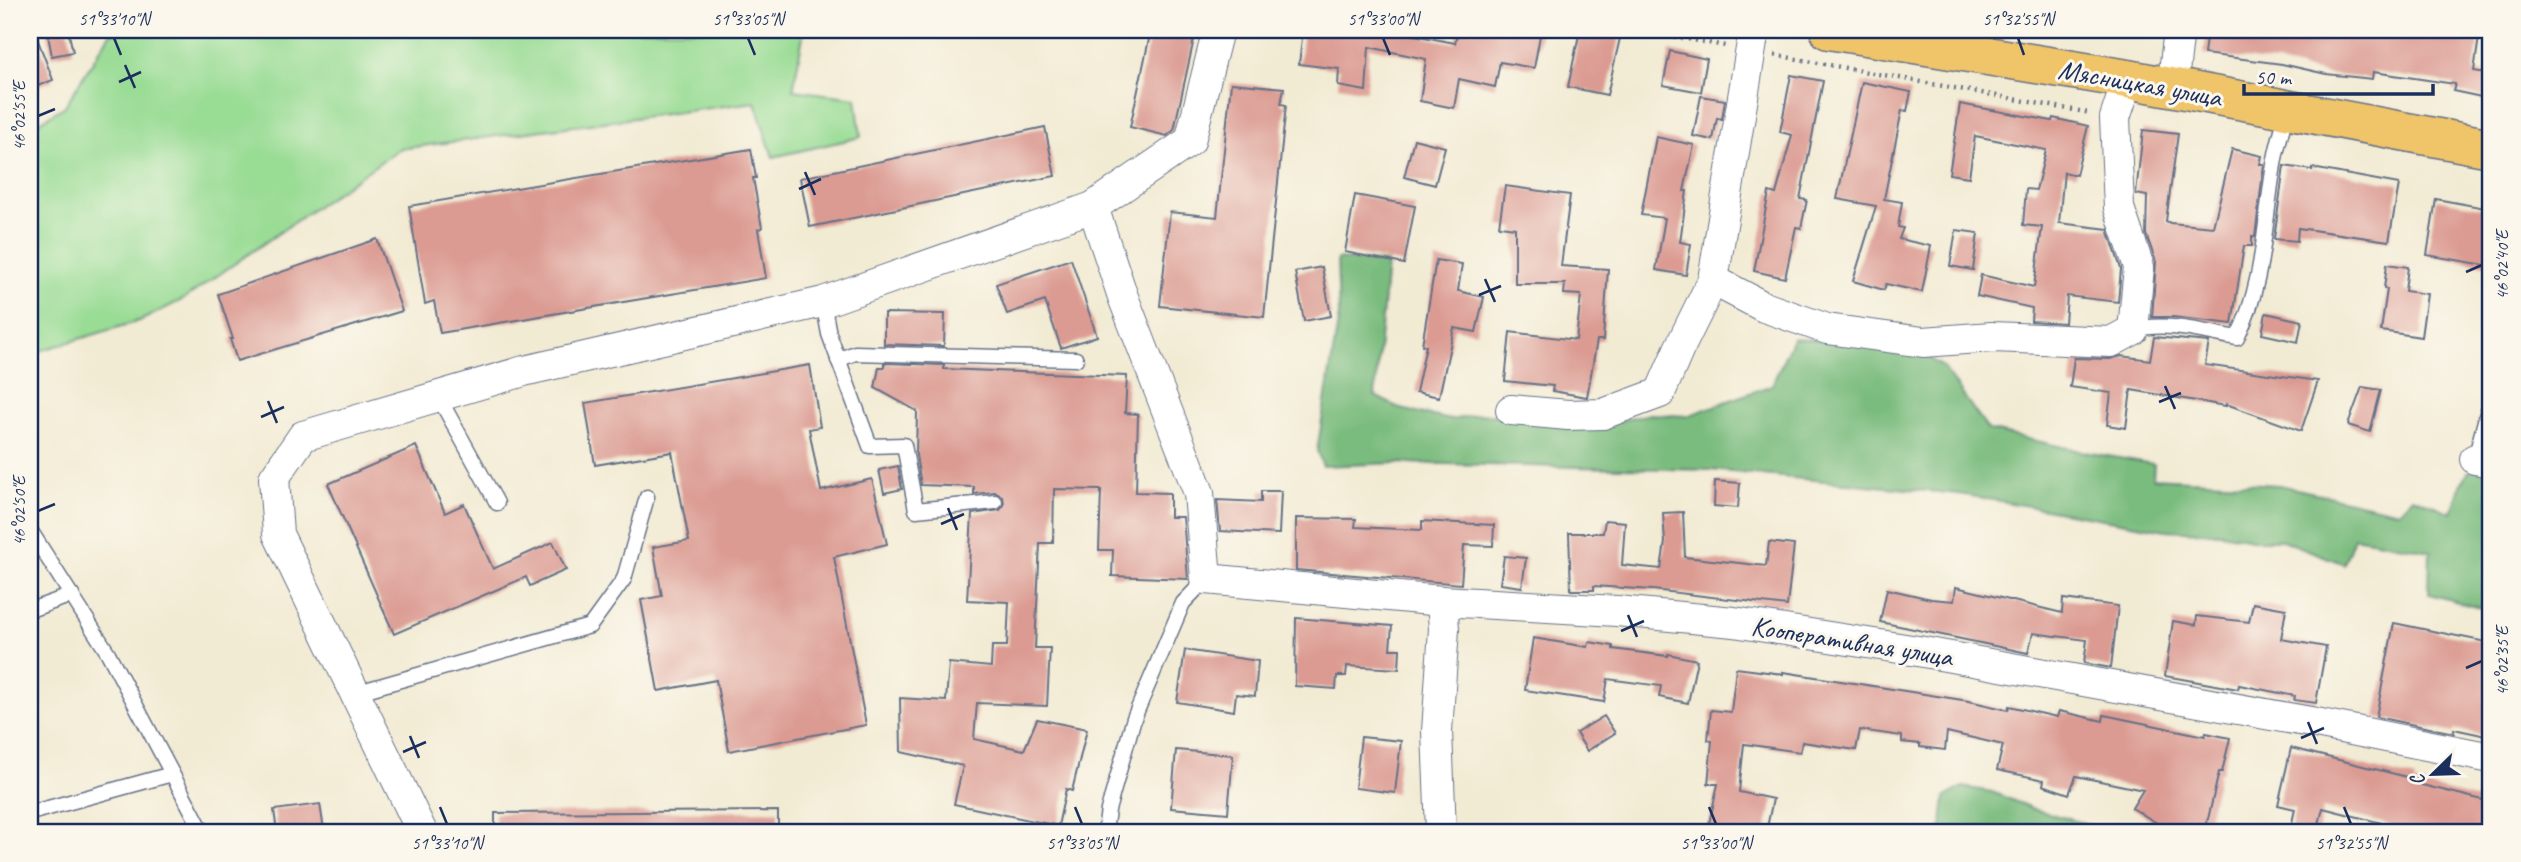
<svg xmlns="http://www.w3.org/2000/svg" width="2521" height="862" viewBox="0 0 2521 862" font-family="Caveat,sans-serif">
	<rect width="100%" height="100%" fill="#fbf7ec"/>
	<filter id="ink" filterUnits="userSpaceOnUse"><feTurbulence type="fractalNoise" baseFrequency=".0143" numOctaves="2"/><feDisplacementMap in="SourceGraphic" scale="14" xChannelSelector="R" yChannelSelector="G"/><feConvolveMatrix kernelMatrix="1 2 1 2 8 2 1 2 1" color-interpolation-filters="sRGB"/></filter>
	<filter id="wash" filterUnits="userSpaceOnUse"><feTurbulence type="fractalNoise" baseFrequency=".00686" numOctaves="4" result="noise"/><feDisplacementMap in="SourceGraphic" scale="28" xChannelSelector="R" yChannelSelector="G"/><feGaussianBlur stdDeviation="1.57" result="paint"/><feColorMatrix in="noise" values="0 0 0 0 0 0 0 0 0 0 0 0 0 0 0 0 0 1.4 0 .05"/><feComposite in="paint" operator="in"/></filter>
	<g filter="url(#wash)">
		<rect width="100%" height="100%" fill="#f2ebd4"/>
		<path fill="#99dc94" stroke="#5a8679" stroke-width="2" d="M128 30H804L793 90 856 98 861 137 773 157 755 102 399 149 184 299 142 320 30 354V128L65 106 110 34Z"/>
		<g fill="#7abc7e" stroke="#4a766e" stroke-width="2">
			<path d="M1337 259 1387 263 1375 396 1401 409 1451 420 1479 414 1569 421H1619L1650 414 1687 416 1772 385 1793 338 1914 349 1943 367 1988 430 2085 452 2154 464 2153 478 2279 485 2399 512 2413 497 2452 513 2460 487 2469 471 2491 467V611L2429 594 2430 551 2354 537 2344 564 2282 540H2257L2221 533 2166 530 1959 494 1711 470 1398 463 1323 466 1317 451 1339 316Z"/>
			<path d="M1963 787 1992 792 2036 810 2084 823 2106 832H1941L1945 797Z"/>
		</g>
		<g id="blocks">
			<g fill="#db9b93">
				<path d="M30 30H34L53 80 30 89Z"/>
				<path d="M47 30H68L73 52 52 56Z"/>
				<path d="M1151 30H1196L1174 130 1167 136 1130 127Z"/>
				<path d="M1303 30H1404L1403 33 1455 43 1458 30H1541L1534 68 1500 62 1495 87 1459 79 1454 108 1420 101 1426 59 1369 47 1366 91 1338 86 1339 69 1299 64Z"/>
				<path d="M1580 30 1620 38 1607 95 1568 87Z"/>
				<path d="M2207 30H2450L2449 33 2479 37 2474 71 2491 74 2486 98 2453 91 2455 84 2373 72 2372 79 2326 74 2282 64 2204 54Z"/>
				<path d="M1670 51 1707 59 1701 92 1663 85Z"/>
				<path d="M1791 75 1823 81 1800 199 1807 200 1801 228 1796 227 1785 278 1754 271 1769 192 1776 194 1792 135 1780 132Z"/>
				<path d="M1862 82 1911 92 1907 111 1902 110 1884 199 1902 202 1898 227 1903 228 1899 239 1931 246 1922 292 1886 284 1884 290 1853 281 1876 206 1837 199Z"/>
				<path d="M1231 83 1284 88 1281 104 1286 105 1264 317 1160 306 1170 212 1217 217Z"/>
				<path d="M1701 96 1725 100 1722 119 1717 118 1713 140 1693 136Z"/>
				<path d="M1960 104 2052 121 2053 118 2088 126 2076 175 2064 172 2059 223 2108 229 2121 269 2118 302 2067 296 2065 323 2031 321 2032 308 1977 296 1981 275 2034 287 2042 227 2023 225 2026 189 2036 190 2046 150 1975 136 1969 177 1949 174Z"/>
				<path d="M1045 127 1055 176 810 227 800 178Z"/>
				<path d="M2143 130 2178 134 2166 221 2170 223 2213 227 2232 149 2262 156 2260 164H2264L2255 237 2252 236V246H2244L2232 324 2173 317H2152L2156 262 2146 234 2147 196 2136 194Z"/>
				<path d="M1656 137 1694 145 1684 191H1687L1680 242 1691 244 1686 275 1656 270 1665 218 1641 215Z"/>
				<path d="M1414 139 1445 147 1435 185 1404 177Z"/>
				<path d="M751 149 756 178H753L762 228 758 229 766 278 440 333 434 301 425 304 409 206Z"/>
				<path d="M2284 166 2312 170V168L2399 184 2389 241 2298 228 2297 241 2274 239Z"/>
				<path d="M1505 186 1570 195 1561 266 1608 269 1603 340H1597L1587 397 1552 391 1553 386 1505 381 1510 332 1576 340 1581 295 1564 294 1565 284H1515V228L1499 226Z"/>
				<path d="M1355 195 1415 206 1404 264 1345 252Z"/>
				<path d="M2436 199 2491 209V266L2427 255Z"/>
				<path d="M1956 230 1978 233 1973 270 1950 266Z"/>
				<path d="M377 239 402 311 237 361 230 339H233L218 294Z"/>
				<path d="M1071 259 1097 336 1061 348 1045 301 1007 314 996 284Z"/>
				<path d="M1436 260 1462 264 1458 291 1484 297 1476 332 1454 328 1439 397 1416 392 1426 346 1422 345Z"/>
				<path d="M2387 264 2408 267 2405 291 2427 294 2421 337 2381 331 2387 289H2384Z"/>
				<path d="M1322 267 1331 316 1304 321 1295 272Z"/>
				<path d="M884 313 945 314 944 346 884 344Z"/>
				<path d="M2266 313 2302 321 2298 342 2262 334Z"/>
				<path d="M2154 337 2209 342 2205 365 2318 381 2301 431 2226 404V406L2131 390 2126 428 2107 425 2111 393 2070 387 2074 358 2110 359 2121 356 2150 360Z"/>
				<path d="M884 363 944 365V369L1127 376 1125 413 1138 414 1136 492 1170 493V517H1183L1188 579 1112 576 1113 550H1099L1101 490 1054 489 1053 543H1040L1035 648H1050L1047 706 977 703 974 739 1024 750 1037 719 1087 729 1072 791 1066 789 1058 826 954 804 963 766 901 752 900 698 946 701 949 663 991 667 992 646H1007L1009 602 967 600 972 514 1000 510 1004 505 1003 497 995 492 974 494V487L921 485 916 455 917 411 875 388 879 367H884Z"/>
				<path d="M810 365 820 427 809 429 821 491 872 479 887 544 834 557 866 725 729 751 716 680 658 691 641 600 662 596 653 547 689 541 672 452 595 465 585 403Z"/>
				<path d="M2362 387 2381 390 2370 432 2348 425Z"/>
				<path d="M416 446 445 513 464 504 493 569 553 542 566 570 530 586 526 577 394 634 328 484Z"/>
				<path d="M898 466 902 489 884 493 879 470Z"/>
				<path d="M1715 481 1740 483 1738 508 1714 506Z"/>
				<path d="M1261 491H1281L1279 534 1220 531 1217 500 1261 502Z"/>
				<path d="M1683 512 1685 557 1766 566 1769 542 1794 545 1787 606 1653 590 1594 586V590H1571L1569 533H1603L1605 520 1625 522 1622 565 1661 569 1665 542 1663 513Z"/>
				<path d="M1296 518 1356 519 1355 527 1422 530V521L1494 525 1493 546 1464 545 1461 584 1296 570Z"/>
				<path d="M1504 556 1526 558 1522 587 1500 584Z"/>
				<path d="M1956 587 2062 613 2063 599 2118 606 2111 668 2084 663 2087 640 2033 633 2028 653 1880 622 1887 589 1931 599 1954 601Z"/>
				<path d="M2253 603 2286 609 2281 639 2326 647 2316 703 2294 700 2295 696 2239 685 2238 689 2165 676 2173 621 2196 625 2197 616 2249 622Z"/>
				<path d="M1296 618 1392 626 1390 649H1400L1399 669 1347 666 1346 676H1337L1336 689 1295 686Z"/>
				<path d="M2394 623 2491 643V737L2454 729V733L2376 717Z"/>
				<path d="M1533 638 1588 647 1589 642 1613 646V649L1668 656V654L1697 660 1688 703 1659 697 1661 686 1608 679 1604 702 1525 690Z"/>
				<path d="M1185 650 1258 661 1255 696 1236 694 1234 711 1177 702Z"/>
				<path d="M1736 668 1783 674V672L1969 701 2008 710 2009 706 2057 717 2059 711 2103 721 2104 715 2205 736 2206 733 2230 738 2222 772H2219L2205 832H2172L2132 808 2143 790 2076 776 2069 794 2043 785 2044 780 1997 770 2003 745 1947 732 1945 750 1920 747V744L1902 742V736L1860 730 1856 750 1802 742 1800 752 1744 744 1739 792 1773 799 1766 832H1707L1718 784H1708L1712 741 1708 740 1711 710 1731 712Z"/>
				<path d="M1604 716 1615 733 1587 751 1576 733Z"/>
				<path d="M1361 737 1401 741 1395 793 1355 788Z"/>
				<path d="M2291 748 2415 779 2414 783 2491 802V832H2396L2397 827 2323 808 2317 832H2290L2295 809 2278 805Z"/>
				<path d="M1176 750 1233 755 1228 813 1171 808Z"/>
				<path d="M320 804 324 830 277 832 274 810Z"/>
				<path d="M778 811V832H495V813Z"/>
			</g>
		</g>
	</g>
	<g filter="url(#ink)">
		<use href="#blocks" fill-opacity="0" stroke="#667187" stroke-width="2"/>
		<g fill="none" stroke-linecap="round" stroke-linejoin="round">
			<defs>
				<g id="lane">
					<path d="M823 302 829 334 870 446 904 445 916 510 995 502"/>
					<path d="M2133 330C2166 321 2204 332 2237 338 2265 283 2264 219 2275 159 2278 143 2283 127 2287 111"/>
					<path d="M2491 351V352"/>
					<path d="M838 360 855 353 1076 359"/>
					<path d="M438 396 497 503"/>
					<path d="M2475 459 2491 398"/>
					<path d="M30 530 108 653 203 832"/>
					<path d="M30 610 72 595"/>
					<path d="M355 693 590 626 624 579 647 497"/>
					<path d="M30 813 172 774"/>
					<path d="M1105 832 1108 810 1134 718 1183 603 1206 579"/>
				</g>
				<g id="street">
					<path d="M2172 89 2179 30"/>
					<path d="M1093 207 1123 297 1199 493 1206 579 1442 601 1617 611 1734 622 1918 651 2316 723 2491 758"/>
					<path d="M1713 280 1764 307 1827 329 1923 342 1992 337 2111 342 2133 330 2139 267 2119 208 2115 118 2128 79"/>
					<path d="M1511 410 1568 415 1603 414 1660 393 1679 349 1713 280 1754 30"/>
					<path d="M2475 459 2491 462"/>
					<path d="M422 832 278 534 274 478 303 436 524 371 823 302 1093 207 1190 141 1218 30"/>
					<path d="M1441 832 1437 731 1444 629 1442 601"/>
				</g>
				<path id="primary" d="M1829 30 2128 79 2491 148"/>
			</defs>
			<use href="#lane" stroke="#667187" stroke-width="17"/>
			<use href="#street" stroke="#667187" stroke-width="32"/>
			<use href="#primary" stroke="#667187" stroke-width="41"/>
			<g stroke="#667187" stroke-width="4.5" stroke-dasharray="2 5" stroke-linecap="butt">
				<path d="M1640 30 1725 46"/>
				<path d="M1775 55 2090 113"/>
			</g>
			<use href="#lane" stroke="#fff" stroke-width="14"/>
			<use href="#street" stroke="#fff" stroke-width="30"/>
			<use href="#primary" stroke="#f0c469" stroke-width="38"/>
		</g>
	</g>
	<path fill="none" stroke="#1b2f5e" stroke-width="2.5" d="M114 38 121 55M748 38 755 55M1383 38 1390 55M2018 38 2024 55M125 65 135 88M119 82 141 72M38 116 55 109M805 172 815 195M799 189 821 179M2466 272 2482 265M1485 279 1495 302M1479 295 1501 286M2165 386 2175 409M268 401 277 423M2159 402 2181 393M261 417 284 407M948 508 957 530M38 511 55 504M941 524 964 514M1628 615 1637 637M1621 631 1644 621M2466 668 2482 661M2308 722 2317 744M410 736 419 758M2301 738 2324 728M403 752 426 742M440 807 447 824M1075 807 1082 824M1709 807 1716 824M2344 807 2351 824"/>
	<g text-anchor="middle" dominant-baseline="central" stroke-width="6" stroke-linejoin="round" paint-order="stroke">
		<g font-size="28" fill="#1b2f5e" stroke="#fbf7ec">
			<text transform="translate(2140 83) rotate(10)">Мясницкая улица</text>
			<text transform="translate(1852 641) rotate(9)">Кооперативная улица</text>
		</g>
	</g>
	<rect width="2521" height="862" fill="none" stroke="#fbf7ec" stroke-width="77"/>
	<g transform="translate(2433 774) rotate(247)" stroke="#fbf7ec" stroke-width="5" paint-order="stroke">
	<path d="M0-5L12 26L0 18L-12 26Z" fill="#1b2f5e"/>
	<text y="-10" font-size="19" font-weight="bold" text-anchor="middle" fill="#1b2f5e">С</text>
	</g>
	<path d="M2244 84v10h189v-10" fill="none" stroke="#1b2f5e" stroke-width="3.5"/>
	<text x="2255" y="84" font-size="21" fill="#1b2f5e" stroke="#fbf7ec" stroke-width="5" paint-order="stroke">50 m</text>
	<rect x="38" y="38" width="2444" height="786" fill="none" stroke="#1b2f5e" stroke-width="2.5"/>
	<g font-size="18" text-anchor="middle" fill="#1b2f5e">
		<text x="114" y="25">51°33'10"N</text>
		<text x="748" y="25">51°33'05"N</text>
		<text x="1383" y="25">51°33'00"N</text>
		<text x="2018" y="25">51°32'55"N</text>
		<text transform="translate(19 116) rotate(-90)" y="6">46°02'55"E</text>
		<text transform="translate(2502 265) rotate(-90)" y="6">46°02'40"E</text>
		<text transform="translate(19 511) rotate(-90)" y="6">46°02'50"E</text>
		<text transform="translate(2502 661) rotate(-90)" y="6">46°02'35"E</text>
		<text x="447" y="849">51°33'10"N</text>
		<text x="1082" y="849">51°33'05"N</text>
		<text x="1716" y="849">51°33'00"N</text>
		<text x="2351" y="849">51°32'55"N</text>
	</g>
</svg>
